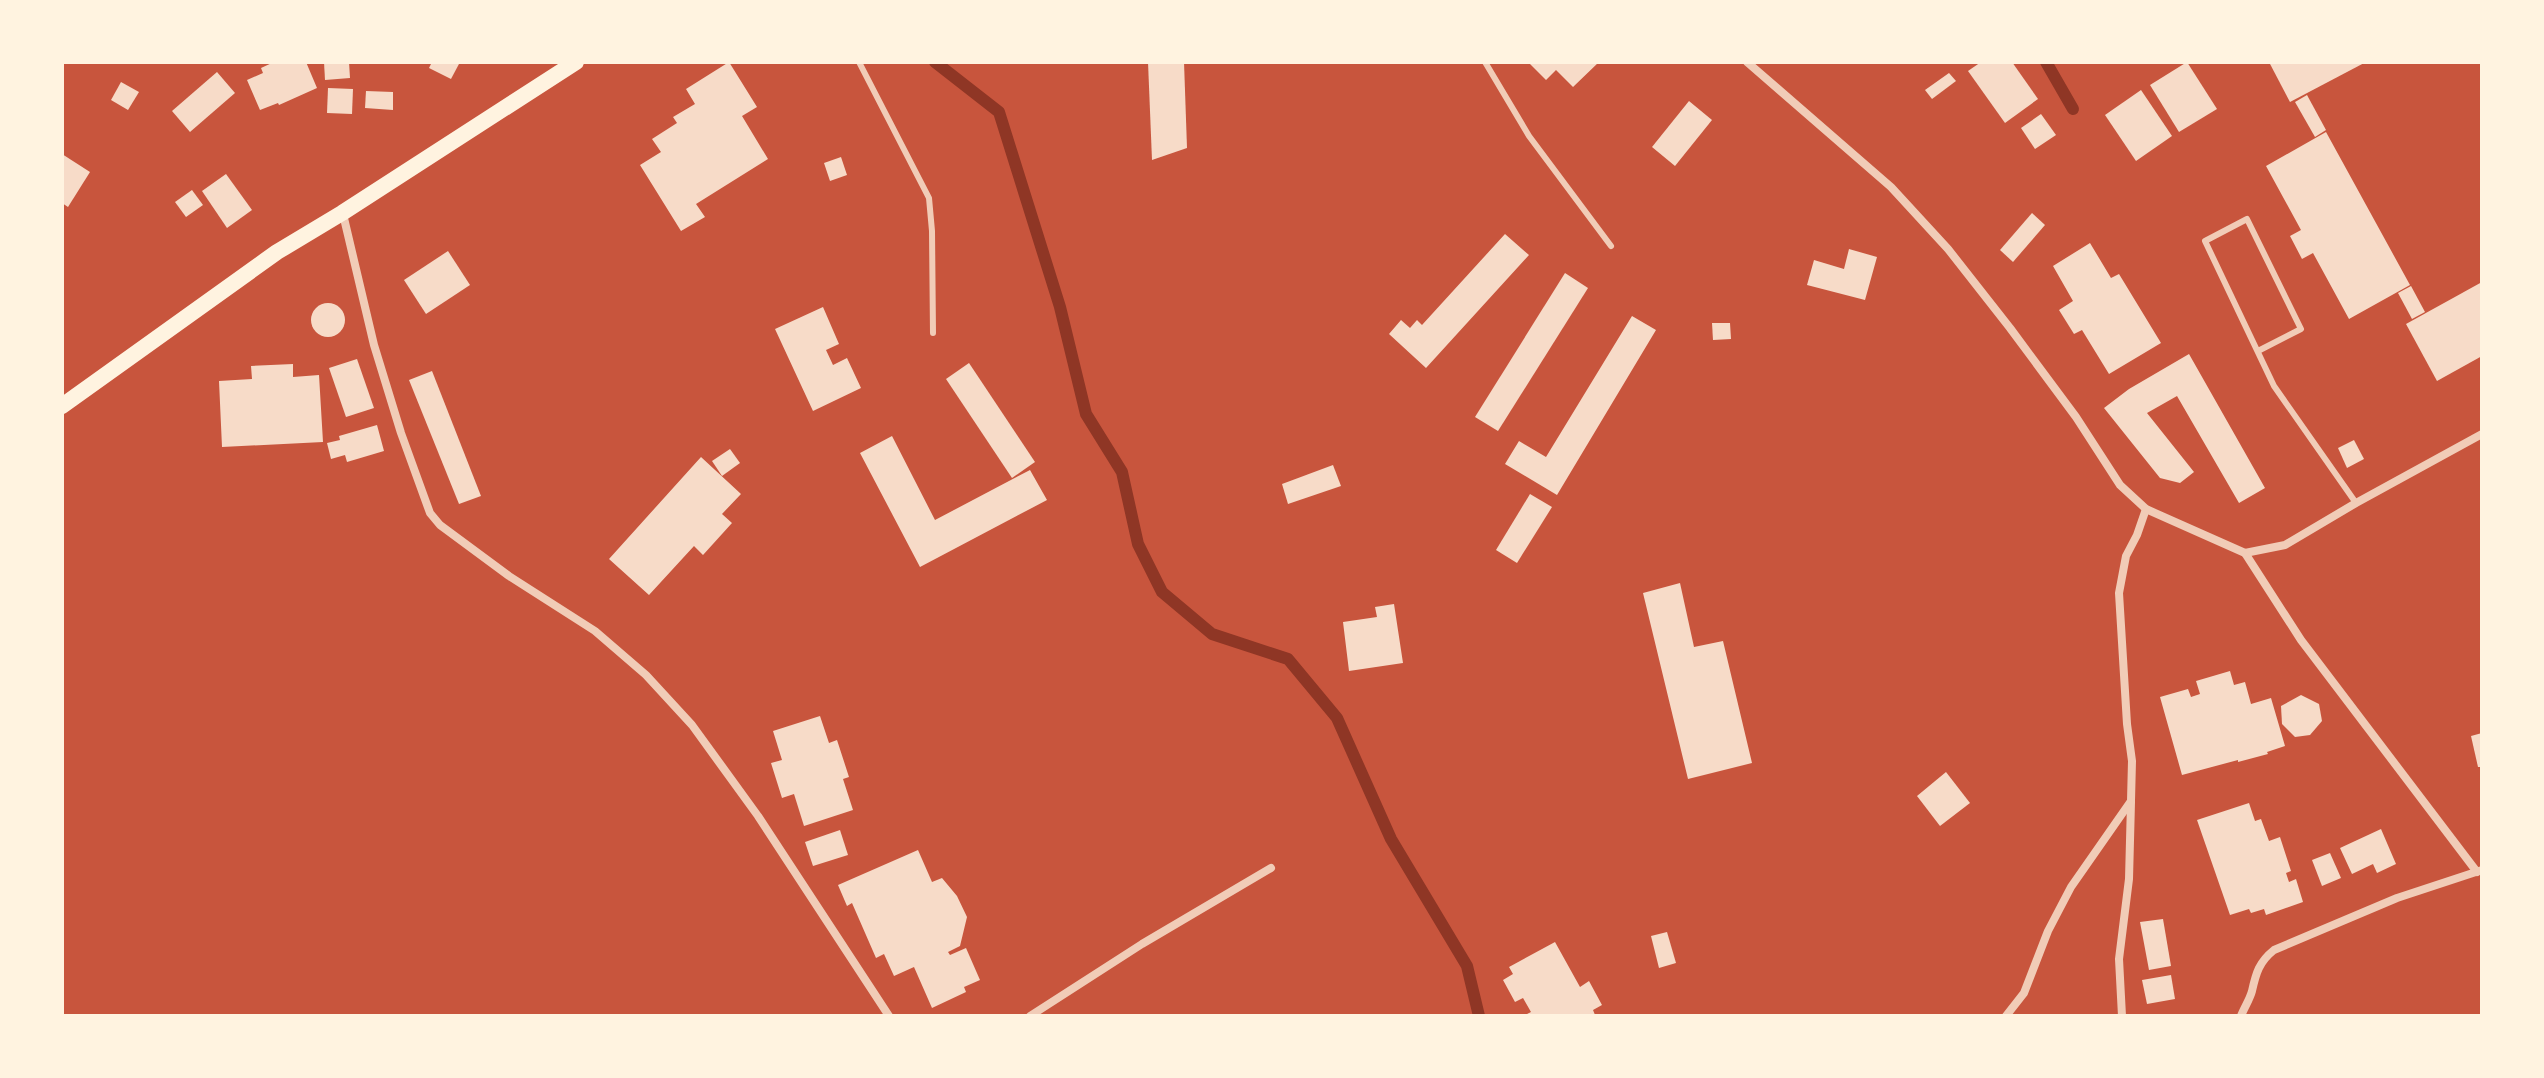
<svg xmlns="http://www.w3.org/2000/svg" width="2544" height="1078" viewBox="0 0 2544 1078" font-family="'Nunito Sans',sans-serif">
	<rect width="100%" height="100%" fill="#c8553d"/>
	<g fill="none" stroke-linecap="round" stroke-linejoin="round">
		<g stroke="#8f3625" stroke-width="12">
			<path d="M935 62 999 112 1060 307 1086 414 1122 472 1138 544 1162 592 1212 634 1288 659 1337 718 1391 839 1467 966 1479 1016"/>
			<path d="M2046 62 2073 109"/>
		</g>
	</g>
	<g fill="#f7dbc8">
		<path d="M274 62H306L317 88 279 105 278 103 260 110 247 80 263 73 261 68Z"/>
		<path d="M324 62H349L350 78 325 80Z"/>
		<path d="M432 62H460L451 79 429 68Z"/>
		<path d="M729 62 757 107 742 116 768 159 696 204 705 217 681 231 640 165 661 152 652 139 677 123 673 117 695 104 686 89Z"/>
		<path d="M1148 62H1184L1187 148 1152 160Z"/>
		<path d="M1528 62H1599L1573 87 1556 70 1546 80Z"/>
		<path d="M1981 62H2012L2038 99 2005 123 1968 71Z"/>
		<path d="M2187 62 2217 109 2179 132 2150 85Z"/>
		<path d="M2269 62H2366L2290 102Z"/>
		<path d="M217 72 235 93 190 132 172 111Z"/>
		<path d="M1949 73 1956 81 1932 99 1925 90Z"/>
		<path d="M121 82 139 92 128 110 111 100Z"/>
		<path d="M328 88 353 89 352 114 327 113Z"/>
		<path d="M2141 90 2172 136 2136 161 2105 115Z"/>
		<path d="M366 91 393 92V110L365 108Z"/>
		<path d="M2307 95 2326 130 2315 137 2295 102Z"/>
		<path d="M1689 101 1712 120 1675 166 1652 147Z"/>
		<path d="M2041 114 2056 135 2035 149 2021 128Z"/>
		<path d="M2326 132 2410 285 2349 319 2313 253 2302 259 2290 236 2301 230 2266 166Z"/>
		<path d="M62 154 90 172 68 207 62 203Z"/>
		<path d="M841 157 847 175 830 181 824 163Z"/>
		<path d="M226 174 252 210 227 228 202 191Z"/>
		<path d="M192 190 203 205 186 217 175 202Z"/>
		<path d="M2032 213 2045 225 2013 262 2000 250Z"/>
		<path d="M1505 234 1529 255 1426 368 1389 334 1401 320 1410 328 1417 320 1422 325Z"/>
		<path d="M2090 243 2111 278 2119 274 2161 343 2109 374 2082 330 2074 334 2059 310 2073 301 2053 266Z"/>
		<path d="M1849 249 1877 257 1865 300 1807 285 1814 260 1844 269Z"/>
		<path d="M448 251 470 285 426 314 404 280Z"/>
		<path d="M1565 273 1588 288 1498 431 1475 417Z"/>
		<path d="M2482 282V356L2437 381 2406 324Z"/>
		<path d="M2411 286 2425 312 2412 319 2398 293Z"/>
		<circle cx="328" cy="320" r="17"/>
		<path d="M823 307 839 344 826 350 833 365 847 358 861 388 813 411 775 329Z"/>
		<path d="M1632 316 1656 330 1557 495 1505 464 1519 441 1546 457Z"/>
		<path d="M1712 323H1730L1731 339 1713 340Z"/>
		<path d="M2189 354 2265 488 2239 503 2177 396 2147 413 2194 472 2180 483 2160 478 2104 408 2129 389Z"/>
		<path d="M357 359 374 408 346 417 329 368Z"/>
		<path d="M969 363 1035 462 1012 478 946 379Z"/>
		<path d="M293 364V377L319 375 323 442 222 447 219 381 252 379 251 366Z"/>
		<path d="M432 371 481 496 459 504 409 380Z"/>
		<path d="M377 425 384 451 347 462 345 455 331 459 327 443 340 440 339 436Z"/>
		<path d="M892 436 935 520 1030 470 1047 500 920 567 860 453Z"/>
		<path d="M2354 440 2364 459 2347 468 2338 448Z"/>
		<path d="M730 449 740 463 722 476 712 461Z"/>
		<path d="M701 457 741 494 722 514 732 523 703 555 694 546 649 595 609 559Z"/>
		<path d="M1333 465 1341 486 1288 504 1282 484Z"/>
		<path d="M1530 494 1552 507 1517 563 1496 550Z"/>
		<path d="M1680 583 1694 647 1723 641 1752 763 1688 779 1643 593Z"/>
		<path d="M1394 604 1403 663 1349 671 1343 622 1377 617 1375 607Z"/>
		<path d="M2230 671 2234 685 2245 682 2251 704 2271 698 2285 746 2267 752 2268 754 2238 762V760L2182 775 2160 697 2188 689 2191 697 2200 694 2196 681Z"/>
		<path d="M2301 695 2319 704 2322 721 2310 735 2295 737 2282 724 2281 706Z"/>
		<path d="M820 716 829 743 837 740 849 777 843 779 853 810 804 826 794 794 782 798 771 763 782 760 773 731Z"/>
		<path d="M2482 733V767H2478L2471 736Z"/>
		<path d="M1946 772 1970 803 1940 826 1917 796Z"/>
		<path d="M2249 803 2255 821 2261 819 2269 841 2280 837 2291 871 2286 873 2289 882 2296 879 2303 902 2266 915 2264 909 2251 913 2249 909 2230 915 2197 820Z"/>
		<path d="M2381 829 2396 864 2377 873 2373 864 2352 874 2340 848Z"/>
		<path d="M840 830 848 855 813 866 805 842Z"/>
		<path d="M918 850 932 882 942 878 957 896 967 917 960 946 948 952 950 955 966 948 980 980 964 987 966 992 932 1008 914 967 894 976 884 954 876 958 852 903 847 906 838 885Z"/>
		<path d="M2330 853 2341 878 2322 886 2312 860Z"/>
		<path d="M2163 919 2171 966 2149 970 2140 922Z"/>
		<path d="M1667 932 1676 963 1659 968 1651 936Z"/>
		<path d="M1555 942 1580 987 1589 981 1602 1005 1593 1010 1595 1015 1593 1016H1523L1531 1012 1523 998 1515 1002 1503 980 1513 974 1509 967Z"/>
		<path d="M2171 975 2175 999 2147 1004 2142 980Z"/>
	</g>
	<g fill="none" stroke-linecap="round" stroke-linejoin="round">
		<g stroke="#f1ccb7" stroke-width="6">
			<path d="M859 62 929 198 932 231 933 333"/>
			<path d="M1485 62 1529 136 1611 246"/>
			<path d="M2258 351 2301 329 2247 219 2205 241 2274 386 2356 503"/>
		</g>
		<g stroke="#f1ccb7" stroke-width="8">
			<path d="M1747 62 1891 187 1948 249 2010 328 2076 417 2120 485 2146 509 2245 553 2285 545 2356 503 2482 434"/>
			<path d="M343 214 374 345 401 433 430 513 440 525 509 576 595 631 646 675 692 725 758 816 889 1016"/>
			<path d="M2245 553 2301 640 2477 872"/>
			<path d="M1030 1016 1142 944 1271 868"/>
			<path d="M2006 1016 2024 993 2048 931 2071 887 2131 801 2132 761 2127 724 2119 593 2126 556 2137 535 2146 509"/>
			<path d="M2122 1016 2119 959 2129 879 2131 802"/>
			<path d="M2241 1016C2244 1008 2250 999 2252 991 2256 973 2259 962 2274 950L2397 898 2482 870"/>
		</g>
		<path stroke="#fff3e0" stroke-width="16" d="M62 406 277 252 342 213 576 62"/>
	</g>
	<rect width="2544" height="1078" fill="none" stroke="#fff3e0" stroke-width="128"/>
</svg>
